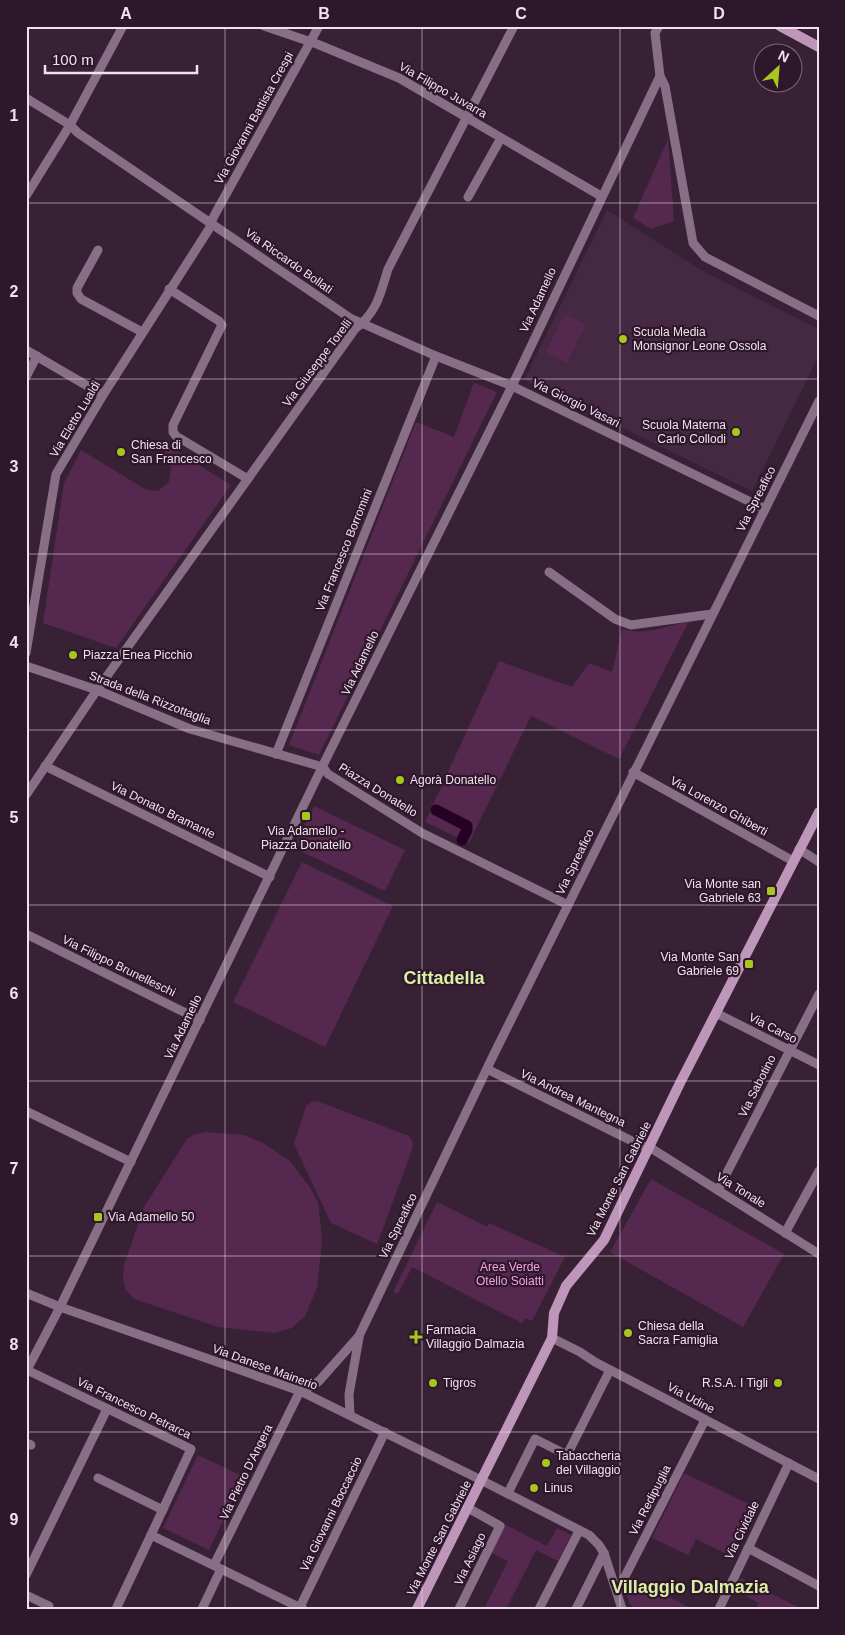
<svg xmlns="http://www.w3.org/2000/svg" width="845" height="1635" viewBox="0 0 845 1635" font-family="Arial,sans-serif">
	<rect width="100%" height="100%" fill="#382135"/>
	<path fill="#452942" d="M607 210 701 270 819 329V355L752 491 524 380Z"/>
	<g fill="#552850">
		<path d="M668 139 674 221 651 229 633 218Z"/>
		<path d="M565 314 586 324 567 363 546 352Z"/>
		<path d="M474 383 497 392 319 755 289 745 416 422 454 437Z"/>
		<path d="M171 448 231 485 116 648 43 623 64 483 81 450 145 489 158 491 169 482 171 468 162 454Z"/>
		<path d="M689 621 619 759 531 716 469 843 465 841C467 838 470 834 471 830 473 819 454 814 447 811L444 818 463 827 459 838 425 822 499 661 572 687 589 663 612 672 622 629C644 636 668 626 689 621Z"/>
		<path d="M314 806 405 850 385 891 294 848Z"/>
		<path d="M302 862 393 906 325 1047 233 1002Z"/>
		<path d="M317 1101 409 1136 413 1142 412 1150 377 1244 331 1223 294 1144 306 1106 311 1102Z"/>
		<path d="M206 1132 244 1135 263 1143 290 1161 309 1186 318 1202 322 1240 317 1288 305 1316 292 1328 274 1333 218 1327 134 1299 126 1290 123 1278 124 1265 144 1207 187 1139 195 1134Z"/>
		<path d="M651 1179 784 1254 743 1327 610 1252Z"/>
		<path d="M437 1202 487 1227 489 1223 565 1257 532 1321 525 1318 522 1323 412 1267 398 1294 393 1292Z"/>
		<path d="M198 1455 244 1477 209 1550 163 1528Z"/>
		<path d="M684 1473 757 1508 733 1557 696 1539 688 1555 652 1538Z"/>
		<path d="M504 1524 547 1546 557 1528 571 1535 558 1561 536 1550 506 1609H484L508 1561 490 1552Z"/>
		<path d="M632 1577 692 1609H634C624 1596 625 1591 632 1577Z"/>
		<path d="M740 1578 802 1609H756L759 1603 734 1590Z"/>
	</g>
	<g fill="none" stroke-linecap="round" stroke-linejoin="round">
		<path stroke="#250223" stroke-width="11" d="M436 810 467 826V830L462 840"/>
		<g stroke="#886f85" stroke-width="9">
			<path d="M264 26 317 44 399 78 601 196"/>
			<path d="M660 76 665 86 693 243 705 257 819 316"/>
			<path d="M26 98 70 125 78 133 350 318 436 356 512 386 765 509"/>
			<path d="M26 196 70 125 123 26"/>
			<path d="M468 197 501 138"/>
			<path d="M98 250 77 288V293L81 299 142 332"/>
			<path d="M169 289 219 321 222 325 173 425V432L176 436 248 479"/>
			<path d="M26 350 103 395"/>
			<path d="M26 377 37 356"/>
			<path d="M549 572 615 619 631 625 712 614"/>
			<path d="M26 653 56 474 103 395 209 229 214 216 319 26"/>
			<path d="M26 666 97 690 190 729 323 767"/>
			<path d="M276 754 436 356"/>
			<path d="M45 766 270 877"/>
			<path d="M323 767 328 774 422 833 568 905"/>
			<path d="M633 772 793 861"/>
			<path d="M26 795 97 690 355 329C377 312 380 295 388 269L514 26"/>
			<path d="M799 849 819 862"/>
			<path d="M26 934 200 1020"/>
			<path d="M716 1013 819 1065"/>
			<path d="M487 1069 640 1145 654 1150 819 1254"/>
			<path d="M26 1111 131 1162"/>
			<path d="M718 1190 819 994"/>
			<path d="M785 1233 819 1171"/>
			<path d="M26 1293 60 1307 300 1391 471 1475 589 1535 599 1545 604 1553 622 1609"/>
			<path d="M552 1338 580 1352 595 1362 819 1479"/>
			<path d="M300 1391 312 1386 319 1381 359 1336 493 1056 819 401"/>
			<path d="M350 1415 349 1394 359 1338"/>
			<path d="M26 1443 31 1445"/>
			<path d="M98 1478 163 1510"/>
			<path d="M508 1493 535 1439 567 1455 610 1370"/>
			<path d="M748 1548 819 1586"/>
			<path d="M214 1565 300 1391"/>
			<path d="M26 1575 107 1409"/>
			<path d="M617 1592 705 1420"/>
			<path d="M26 1595 49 1606"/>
			<path d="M300 1607 385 1432"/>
			<path d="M116 1609 151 1535"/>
			<path d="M202 1609 221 1569"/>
			<path d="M303 1609 151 1535 191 1449 27 1370 60 1307 329 753 512 386 660 76 655 33 659 26"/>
			<path d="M459 1609 500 1526 468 1508"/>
			<path d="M539 1609 579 1531"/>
			<path d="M576 1609 604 1553"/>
			<path d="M719 1609 789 1463"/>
		</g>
		<g stroke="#be96b9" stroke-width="10">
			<path d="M780 26 819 47"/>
			<path d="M417 1609 552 1338 554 1313 566 1286 604 1240 680 1083 819 812"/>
		</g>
	</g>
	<path fill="none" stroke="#f1e1ee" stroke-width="1" stroke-opacity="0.55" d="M225 26V1609M422 26V1609M620 26V1609M26 203H819M26 379H819M26 554H819M26 730H819M26 905H819M26 1081H819M26 1256H819M26 1432H819"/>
	<g fill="#a7c71e" stroke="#2e172b" stroke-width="2">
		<circle cx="623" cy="339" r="5"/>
		<circle cx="736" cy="432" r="5"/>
		<circle cx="121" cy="452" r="5"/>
		<circle cx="73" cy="655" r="5"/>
		<circle cx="400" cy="780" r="5"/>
		<rect x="301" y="811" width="10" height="10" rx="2.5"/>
		<rect x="766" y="886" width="10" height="10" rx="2.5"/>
		<rect x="744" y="959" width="10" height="10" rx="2.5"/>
		<rect x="93" y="1212" width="10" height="10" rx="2.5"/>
		<circle cx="628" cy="1333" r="5"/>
		<path d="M413.5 1329.5h5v5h5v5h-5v5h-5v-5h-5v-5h5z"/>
		<circle cx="433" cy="1383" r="5"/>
		<circle cx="778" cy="1383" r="5"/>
		<circle cx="546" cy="1463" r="5"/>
		<circle cx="534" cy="1488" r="5"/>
	</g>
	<g text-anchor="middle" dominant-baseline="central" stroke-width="4.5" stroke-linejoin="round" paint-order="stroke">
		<g font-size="12" fill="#f1e1ee" stroke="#2e172b">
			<text transform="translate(443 90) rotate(30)">Via Filippo Juvarra</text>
			<text transform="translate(254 118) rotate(-61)">Via Giovanni Battista Crespi</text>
			<text transform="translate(289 261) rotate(35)">Via Riccardo Bollati</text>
			<text transform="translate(538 300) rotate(-65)">Via Adamello</text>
			<text transform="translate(317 363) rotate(-53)">Via Giuseppe Torelli</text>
			<text transform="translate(576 403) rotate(26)">Via Giorgio Vasari</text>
			<text transform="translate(75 419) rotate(-59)">Via Eletto Lualdi</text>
			<text transform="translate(756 499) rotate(-63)">Via Spreafico</text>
			<text transform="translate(344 550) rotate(-68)">Via Francesco Borromini</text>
			<text transform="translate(360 663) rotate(-64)">Via Adamello</text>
			<text transform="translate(150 698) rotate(21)">Strada della Rizzottaglia</text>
			<text transform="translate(378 790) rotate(32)">Piazza Donatello</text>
			<text transform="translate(719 806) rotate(29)">Via Lorenzo Ghiberti</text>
			<text transform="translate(163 810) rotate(26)">Via Donato Bramante</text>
			<text transform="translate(575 862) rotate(-64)">Via Spreafico</text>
			<text transform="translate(119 966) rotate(26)">Via Filippo Brunelleschi</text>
			<text transform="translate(183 1027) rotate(-64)">Via Adamello</text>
			<text transform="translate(773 1028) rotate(27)">Via Carso</text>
			<text transform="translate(757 1086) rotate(-63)">Via Sabotino</text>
			<text transform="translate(573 1098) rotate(26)">Via Andrea Mantegna</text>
			<text transform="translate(619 1179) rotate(-63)">Via Monte San Gabriele</text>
			<text transform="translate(741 1190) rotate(32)">Via Tonale</text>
			<text transform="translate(398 1226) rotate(-64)">Via Spreafico</text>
			<text transform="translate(265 1367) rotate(20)">Via Danese Mainerio</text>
			<text transform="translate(691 1398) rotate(28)">Via Udine</text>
			<text transform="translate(134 1408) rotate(26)">Via Francesco Petrarca</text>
			<text transform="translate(246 1472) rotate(-64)">Via Pietro D'Angera</text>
			<text transform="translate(650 1500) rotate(-63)">Via Redipuglia</text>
			<text transform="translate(331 1514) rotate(-64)">Via Giovanni Boccaccio</text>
			<text transform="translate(742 1530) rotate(-64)">Via Cividale</text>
			<text transform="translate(439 1538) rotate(-63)">Via Monte San Gabriele</text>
			<text transform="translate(470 1559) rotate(-64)">Via Asiago</text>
		</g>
		<g font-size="12" fill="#f1e1ee" stroke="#2e172b" text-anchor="start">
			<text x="633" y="332">Scuola Media<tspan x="633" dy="14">Monsignor Leone Ossola</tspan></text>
			<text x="726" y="425" text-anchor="end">Scuola Materna<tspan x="726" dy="14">Carlo Collodi</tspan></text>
			<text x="131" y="445">Chiesa di<tspan x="131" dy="14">San Francesco</tspan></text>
			<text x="83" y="655">Piazza Enea Picchio</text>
			<text x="410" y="780">Agorà Donatello</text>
			<text x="306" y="831" text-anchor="middle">Via Adamello -<tspan x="306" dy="14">Piazza Donatello</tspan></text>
			<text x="761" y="884" text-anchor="end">Via Monte san<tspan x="761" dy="14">Gabriele 63</tspan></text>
			<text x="739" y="957" text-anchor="end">Via Monte San<tspan x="739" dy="14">Gabriele 69</tspan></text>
			<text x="108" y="1217">Via Adamello 50</text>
			<text x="638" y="1326">Chiesa della<tspan x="638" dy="14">Sacra Famiglia</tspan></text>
			<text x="426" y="1330">Farmacia<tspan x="426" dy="14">Villaggio Dalmazia</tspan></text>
			<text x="443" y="1383">Tigros</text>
			<text x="768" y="1383" text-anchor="end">R.S.A. I Tigli</text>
			<text x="556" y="1456">Tabaccheria<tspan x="556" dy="14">del Villaggio</tspan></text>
			<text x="544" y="1488">Linus</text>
		</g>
		<g font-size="12" fill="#f2a3e8" stroke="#2e172b">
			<text x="510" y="1267">Area Verde<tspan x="510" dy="14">Otello Soiatti</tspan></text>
		</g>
		<g font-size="18" font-weight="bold" fill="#daefa3" stroke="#2e172b">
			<text x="444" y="978">Cittadella</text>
			<text x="690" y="1587">Villaggio Dalmazia</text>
		</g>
	</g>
	<rect width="845" height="1635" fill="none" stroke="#2e172b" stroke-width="55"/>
	<g transform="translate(778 68) rotate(26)"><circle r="24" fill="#2e172b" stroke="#7c6879"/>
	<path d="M0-4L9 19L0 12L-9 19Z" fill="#a7c71e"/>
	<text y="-8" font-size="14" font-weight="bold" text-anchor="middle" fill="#f1e1ee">N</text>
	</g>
	<path d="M45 65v8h152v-8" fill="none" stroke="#f1e1ee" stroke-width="2.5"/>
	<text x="52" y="65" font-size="15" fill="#f1e1ee" stroke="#2e172b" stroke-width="4" paint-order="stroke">100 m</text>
	<rect x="28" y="28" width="790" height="1580" fill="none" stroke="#f1e1ee" stroke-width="2"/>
	<g font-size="16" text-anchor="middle" font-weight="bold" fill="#f1e1ee">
		<text x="126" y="19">A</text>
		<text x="324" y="19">B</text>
		<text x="521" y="19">C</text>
		<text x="719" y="19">D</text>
		<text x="14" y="121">1</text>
		<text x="14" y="297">2</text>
		<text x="14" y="472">3</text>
		<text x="14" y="648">4</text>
		<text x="14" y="823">5</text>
		<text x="14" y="999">6</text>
		<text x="14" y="1174">7</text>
		<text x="14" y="1350">8</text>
		<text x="14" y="1525">9</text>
	</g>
</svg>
